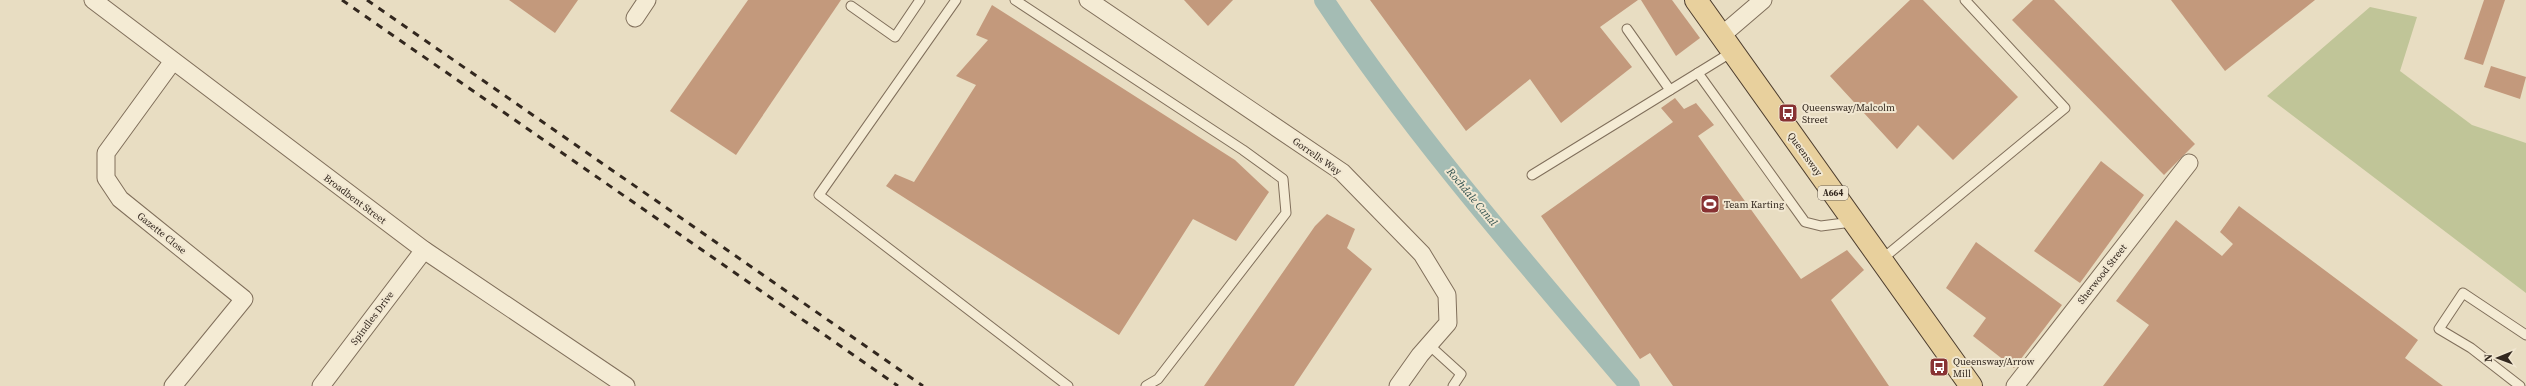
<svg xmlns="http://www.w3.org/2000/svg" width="2526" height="386" viewBox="0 0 2526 386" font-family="'Source Serif 4',serif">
	<rect width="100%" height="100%" fill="#e8ddc2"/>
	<path fill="#c0c598" d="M2370 7 2417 17 2400 71 2472 125 2526 143V293L2267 96Z"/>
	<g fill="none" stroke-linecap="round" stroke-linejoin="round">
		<path stroke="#a4bcb4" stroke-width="20" d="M1324 0C1415 137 1524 261 1630 386"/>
	</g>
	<g fill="#c3997c">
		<path d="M509 0H578L555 33Z"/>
		<path d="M748 0H841L736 155 670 111Z"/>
		<path d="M1184 0H1233L1208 26Z"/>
		<path d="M1370 0H1638L1600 27 1632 67 1561 123 1530 79 1466 131Z"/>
		<path d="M1641 0H1672L1700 38 1676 56Z"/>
		<path d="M1910 0H1923L2018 97 1953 160 1918 125 1897 149 1830 76Z"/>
		<path d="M2033 0H2054L2195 144 2164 175 2012 20Z"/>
		<path d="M2171 0H2315L2225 71Z"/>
		<path d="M2484 0H2505L2483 65 2464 59Z"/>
		<path d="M992 5 1235 160 1269 192 1236 241 1193 219 1119 335 886 186 895 174 914 182 976 85 956 76 988 40 976 35Z"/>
		<path d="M2491 66 2526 77 2520 99 2484 87Z"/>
		<path d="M1675 98 1684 109 1696 103 1714 125 1698 136 1801 279 1847 250 1864 270 1831 300 1889 386H1673L1650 353 1640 359 1541 216 1673 122 1661 108Z"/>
		<path d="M2101 161 2144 195 2080 283 2034 251Z"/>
		<path d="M2239 206 2418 340 2405 358 2443 386H2103L2149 325 2116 301 2176 220 2222 256 2233 244 2220 232Z"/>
		<path d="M1327 214 1355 229 1347 248 1372 269 1294 386H1204L1315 226Z"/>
		<path d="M1976 242 2062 305 2014 368 1973 336 1986 318 1946 288Z"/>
	</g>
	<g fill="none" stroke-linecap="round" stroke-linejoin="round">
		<defs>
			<g id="lane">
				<path d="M956 0 819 195 1068 386"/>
				<path d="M1015 0 1243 150 1283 179 1286 213 1158 379 1146 386"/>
				<path d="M851 6 895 37 920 0"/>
				<path d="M1627 29 1670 90"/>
				<path d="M1698 73 1805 222 1821 226 1852 222"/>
				<path d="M1532 175 1732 52"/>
				<path d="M1881 260 2065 108 1965 0"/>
				<path d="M1429 345 1461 374 1453 386"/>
				<path d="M2520 386 2471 348 2439 329 2463 293 2526 335"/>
			</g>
			<g id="street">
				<path d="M93 0 424 250 626 386"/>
				<path d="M1088 0 1342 172 1422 254 1447 295 1448 323 1420 355 1398 386"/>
				<path d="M635 18 647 0"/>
				<path d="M1721 36 1763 0"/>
				<path d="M173 386 244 299 120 199 106 178V153L173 61"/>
				<path d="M321 386 424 250"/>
				<path d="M2015 386 2189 163"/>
			</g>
			<path id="primary" d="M1696 0 1971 386"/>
		</defs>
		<use href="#lane" stroke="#806f5b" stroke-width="11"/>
		<use href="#street" stroke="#806f5b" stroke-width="19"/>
		<use href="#primary" stroke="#4e3e2f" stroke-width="24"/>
		<use href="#lane" stroke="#f4ebd4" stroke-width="9"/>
		<use href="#street" stroke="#f4ebd4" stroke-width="17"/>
		<use href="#primary" stroke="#e8d09d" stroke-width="22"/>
		<g stroke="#32271e" stroke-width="3" stroke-dasharray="7 7" stroke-linecap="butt">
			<path d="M342 0 898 386"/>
			<path d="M367 0 923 386"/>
		</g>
	</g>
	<defs>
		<symbol id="bus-square" viewBox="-11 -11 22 22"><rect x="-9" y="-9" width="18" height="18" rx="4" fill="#883233" stroke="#f1e7d1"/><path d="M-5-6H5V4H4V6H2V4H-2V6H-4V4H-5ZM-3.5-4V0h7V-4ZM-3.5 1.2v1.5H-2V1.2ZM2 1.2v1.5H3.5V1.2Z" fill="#fff"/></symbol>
		<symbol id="stadium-square" viewBox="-11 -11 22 22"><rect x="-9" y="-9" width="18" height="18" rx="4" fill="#883233" stroke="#f1e7d1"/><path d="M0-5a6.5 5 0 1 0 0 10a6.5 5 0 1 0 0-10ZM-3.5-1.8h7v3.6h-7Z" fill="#fff"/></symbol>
	</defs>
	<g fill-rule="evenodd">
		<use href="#bus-square" x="1777" y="102" width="22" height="22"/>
		<use href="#stadium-square" x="1699" y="193" width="22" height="22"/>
		<use href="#bus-square" x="1928" y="356" width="22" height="22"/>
	</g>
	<g text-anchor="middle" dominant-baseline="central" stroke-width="4" stroke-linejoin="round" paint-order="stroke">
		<rect fill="#f1e7d1" stroke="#6b6154" stroke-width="1" x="1818" y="186" width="30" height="14" rx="3"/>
		<g font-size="9" font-weight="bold" fill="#32271e">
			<text x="1833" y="193">A664</text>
		</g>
		<g font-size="10" fill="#32271e" stroke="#f1e7d1" text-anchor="start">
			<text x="1802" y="107">Queensway/Malcolm<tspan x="1802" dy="12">Street</tspan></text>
			<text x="1724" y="204">Team Karting</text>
			<text x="1953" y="361">Queensway/Arrow<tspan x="1953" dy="12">Mill</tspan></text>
		</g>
		<g font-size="10" fill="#32271e" stroke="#f1e7d1">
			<text transform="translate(1805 154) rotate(54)">Queensway</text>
			<text transform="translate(1317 156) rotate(35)">Gorrells Way</text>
			<text transform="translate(355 199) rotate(37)">Broadbent Street</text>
			<text transform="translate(162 233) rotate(39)">Gazette Close</text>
			<text transform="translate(2102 274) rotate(-52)">Sherwood Street</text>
			<text transform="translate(372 318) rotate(-53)">Spindles Drive</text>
		</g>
		<g font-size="11" font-style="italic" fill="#2f504e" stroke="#f1e7d1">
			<text transform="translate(1472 197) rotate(50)">Rochdale Canal</text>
		</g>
	</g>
	<g transform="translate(2498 358) rotate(269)" stroke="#f1e7d1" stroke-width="3" paint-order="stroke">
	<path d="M0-3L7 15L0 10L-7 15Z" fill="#32271e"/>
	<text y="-6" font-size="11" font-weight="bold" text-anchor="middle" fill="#32271e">N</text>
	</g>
</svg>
